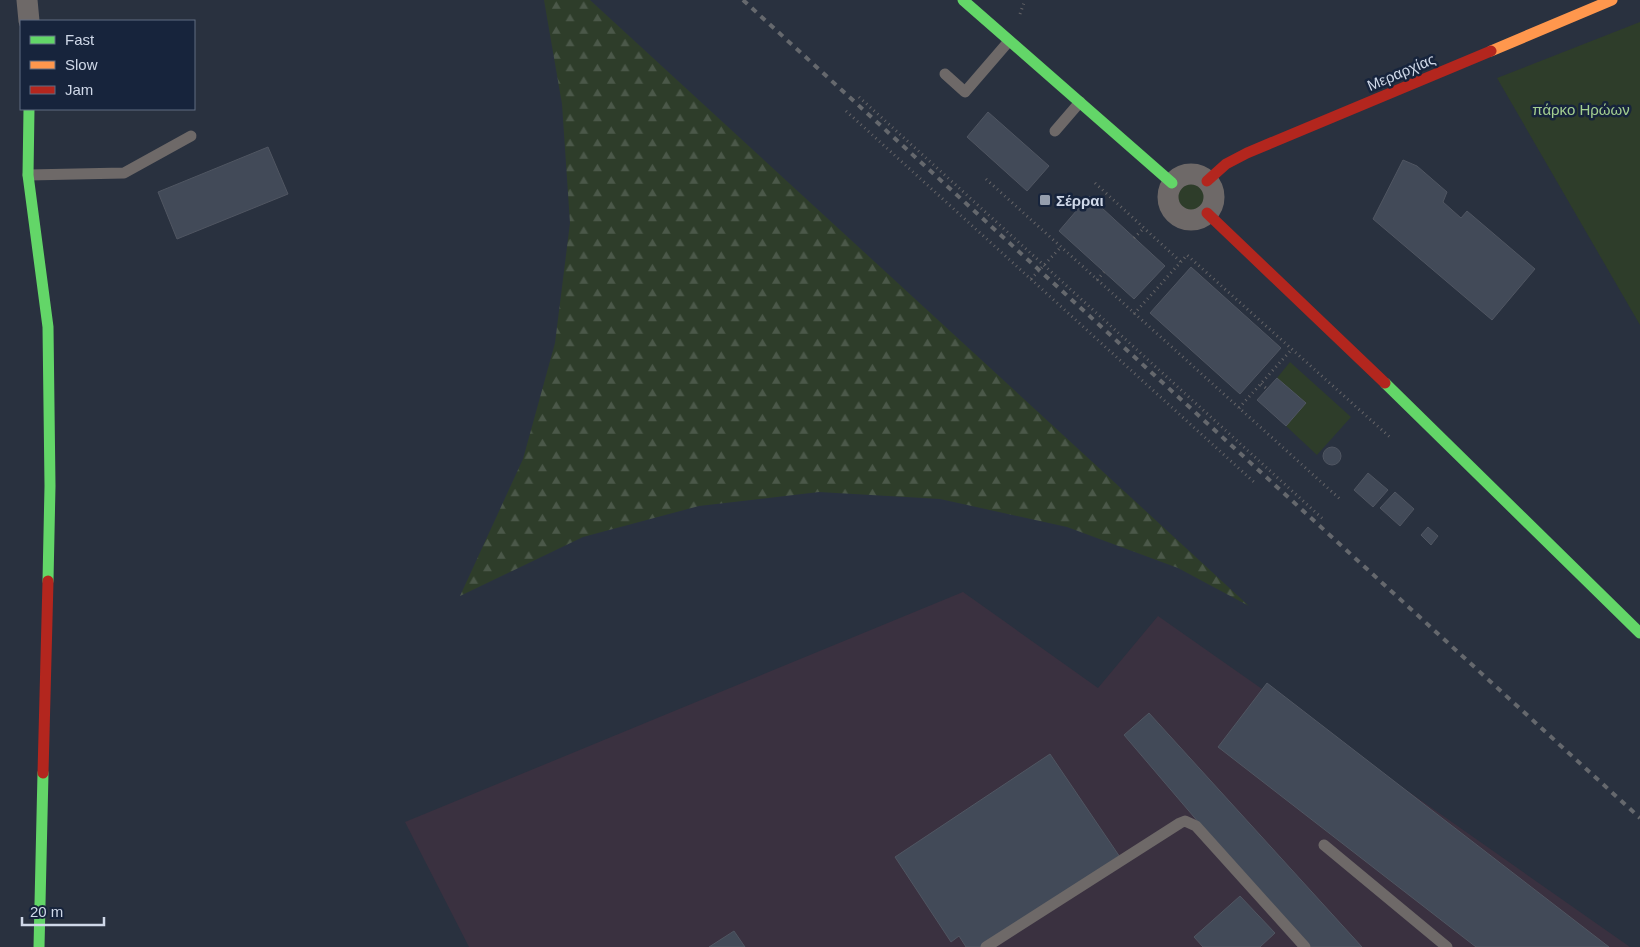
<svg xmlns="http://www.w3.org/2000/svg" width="1640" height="947" viewBox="0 0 1640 947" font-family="Helvetica,sans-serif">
	<defs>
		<pattern id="forest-firs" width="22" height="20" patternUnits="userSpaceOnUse" patternTransform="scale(1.25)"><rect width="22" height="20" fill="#2e3d2a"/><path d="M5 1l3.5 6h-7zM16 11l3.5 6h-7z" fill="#4b5849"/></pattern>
	</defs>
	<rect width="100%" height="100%" fill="#29313f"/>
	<path fill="#3a3140" d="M963 592 1098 688 1158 616 1630 947H469L405 822Z"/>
	<path fill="url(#forest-firs)" d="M544 0H590L1249 606 1178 568 1067 527 940 499 819 492 699 506 583 537 460 596 523 459 555 343 570 223 562 104Z"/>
	<g fill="#2e3d2a">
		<path d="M1640 22V325L1497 78Z"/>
		<circle cx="1191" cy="197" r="16"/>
		<path d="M1290 362 1351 417 1317 455 1286 426 1306 403 1277 378Z"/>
	</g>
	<g fill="#424a58" stroke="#505662">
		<path d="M988 112 1049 166 1027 191 967 137Z"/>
		<path d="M268 147 288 194 177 239 158 192Z"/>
		<path d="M1403 160 1417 166 1447 192 1443 202 1461 218 1467 211 1535 269 1492 320 1373 219Z"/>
		<path d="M1089 196 1165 266 1134 299 1059 231Z"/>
		<path d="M1191 267 1281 348 1240 394 1150 313Z"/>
		<path d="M1277 378 1306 403 1286 426 1257 400Z"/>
		<circle cx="1332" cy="456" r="9"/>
		<path d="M1368 473 1388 490 1373 507 1354 490Z"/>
		<path d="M1395 492 1414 509 1400 526 1380 508Z"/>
		<path d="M1428 527 1438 536 1431 545 1421 535Z"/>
		<path d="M1267 683 1609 947H1476L1218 747Z"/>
		<path d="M1149 713 1362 947H1305L1299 940 1124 735Z"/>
		<path d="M1050 754 1122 860 986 947H966L959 936 951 942 895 857Z"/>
		<path d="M1240 896 1275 933 1260 947H1203L1194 937Z"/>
		<path d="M734 931 745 947H709Z"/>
	</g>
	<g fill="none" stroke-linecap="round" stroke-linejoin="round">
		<g stroke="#656467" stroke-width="3" stroke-dasharray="1 4" stroke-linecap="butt">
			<path d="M1020 14 1025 0"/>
			<path d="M859 97 1323 519"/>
			<path d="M846 111 1255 483"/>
			<path d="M986 179 1341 500"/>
			<path d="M1095 183 1181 262"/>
			<path d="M1134 238 1144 228"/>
			<path d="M1031 279 1061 247"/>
			<path d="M1097 280 1104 272"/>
			<path d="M1134 314 1187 255 1392 439"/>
			<path d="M1261 384 1267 389"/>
			<path d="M1239 408 1292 349"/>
		</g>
		<g stroke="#6e6968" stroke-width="11">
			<path d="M945 74 965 92 1009 41"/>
			<path d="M1055 131 1080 102"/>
			<path d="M28 175 124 173 191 136"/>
			<path d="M1324 845 1447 947"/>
			<path d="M986 947 1180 823 1185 821 1196 826 1305 947"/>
		</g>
		<g stroke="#6e6968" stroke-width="21">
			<path d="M27 0 29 21"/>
			<circle cx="1191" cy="197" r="23"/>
		</g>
		<g stroke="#63d668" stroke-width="11">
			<path d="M963 0 1172 183"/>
			<path d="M29 109 28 175 48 327 50 486 48 581"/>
			<path d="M1385 383 1640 633"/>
			<path d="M39 947 43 773"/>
		</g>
		<path stroke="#ff974d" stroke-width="11" d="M1491 51 1612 0"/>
		<g stroke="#b3261e" stroke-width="11">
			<path d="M1207 181 1226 164 1247 153 1491 51"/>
			<path d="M1207 213 1385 383"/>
			<path d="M43 773 48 581"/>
		</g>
		<path stroke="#65686d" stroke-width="4" stroke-dasharray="6 6" stroke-linecap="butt" d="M743 0 1640 818"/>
	</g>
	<rect fill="#959ead" stroke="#17243c" stroke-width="2" x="1039" y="194" width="12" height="12" rx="2.5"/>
	<g text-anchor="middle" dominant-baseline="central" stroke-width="5" stroke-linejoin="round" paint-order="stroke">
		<g font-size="15" fill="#cfd8e8" stroke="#17243c">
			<text transform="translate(1401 72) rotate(-23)">Μεραρχίας</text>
		</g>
		<g font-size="15" fill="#a5d091" stroke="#17243c">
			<text x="1581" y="109">πάρκο Ηρώων</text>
		</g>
		<g font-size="15" font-weight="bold" fill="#cfd8e8" stroke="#17243c" text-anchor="start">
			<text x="1056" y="200">Σέρραι</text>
		</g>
	</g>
	<rect x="20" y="20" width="175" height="90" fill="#17243c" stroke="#616c81"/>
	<rect x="30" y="36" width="25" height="8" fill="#63d668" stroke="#616c81"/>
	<text x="65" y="45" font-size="15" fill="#cfd8e8">Fast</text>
	<rect x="30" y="61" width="25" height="8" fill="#ff974d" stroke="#616c81"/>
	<text x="65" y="70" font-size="15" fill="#cfd8e8">Slow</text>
	<rect x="30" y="86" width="25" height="8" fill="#b3261e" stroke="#616c81"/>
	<text x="65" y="95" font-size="15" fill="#cfd8e8">Jam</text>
	<path d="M22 917v8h82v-8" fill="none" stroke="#cfd8e8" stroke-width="2.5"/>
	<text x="30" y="917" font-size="15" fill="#cfd8e8" stroke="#17243c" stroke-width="4" paint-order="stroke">20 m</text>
</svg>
